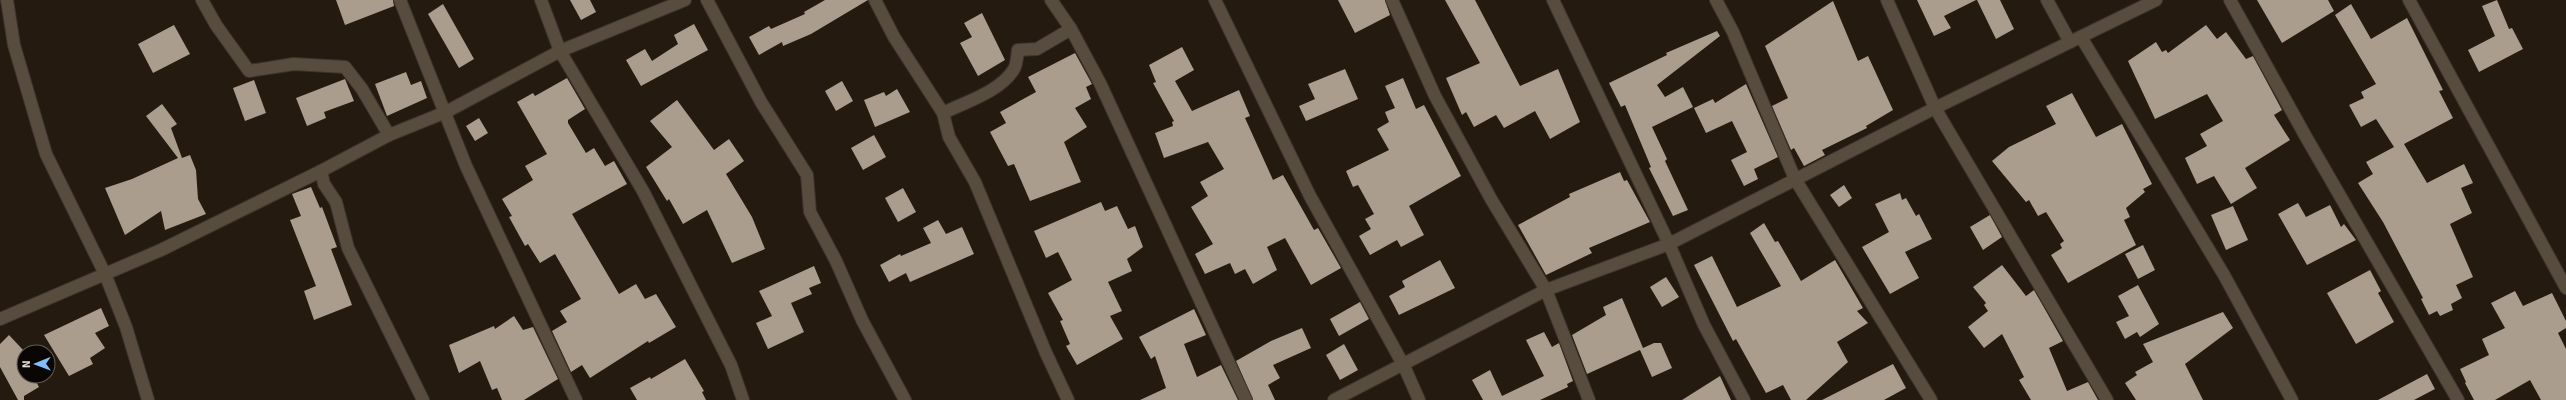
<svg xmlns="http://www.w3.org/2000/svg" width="2566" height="400" viewBox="0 0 2566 400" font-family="Signika,sans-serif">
	<rect width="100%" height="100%" fill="#241a0f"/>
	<g fill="#aa9d8e">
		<path d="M336 0H393L394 6 345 25Z"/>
		<path d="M570 0H590L596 12 581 20Z"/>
		<path d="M825 0H868L811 34 783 46 782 42 759 55 749 37 769 26 771 29 805 14 804 12Z"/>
		<path d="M1338 0H1385L1390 15 1355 33Z"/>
		<path d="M1445 0H1475L1520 86 1558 69 1580 122 1550 139 1535 111 1504 128 1496 115 1474 127 1466 112 1462 115 1446 78 1480 63Z"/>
		<path d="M1917 0H1976L1944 16 1951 28 1934 36Z"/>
		<path d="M1977 0H2000L2014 29 1996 39Z"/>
		<path d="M2257 0H2328L2334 11 2282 43Z"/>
		<path d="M2497 0 2509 29 2512 28 2523 49 2479 72 2468 50 2495 36 2482 6Z"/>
		<path d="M1833 1 1858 61 1868 56 1893 110 1866 126 1867 128 1822 150 1825 155 1804 166 1794 148 1791 150 1772 106 1788 98 1765 46Z"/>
		<path d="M443 4 474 59 459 68 428 14Z"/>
		<path d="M2351 4 2371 39 2407 18 2443 90 2439 91 2453 118 2404 144 2427 183 2464 164 2473 183 2461 188 2472 213 2450 224 2473 277 2456 285 2462 298 2451 304 2453 310 2440 316 2437 311 2429 315 2421 299 2423 298 2383 222 2358 183 2373 174 2366 162 2394 147 2376 119 2361 127 2349 105 2364 98 2361 92 2376 84 2335 15Z"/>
		<path d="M982 13 1005 60 978 76 960 43 972 37 964 23Z"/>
		<path d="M694 24 708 50 641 86 626 60 645 49 652 61 678 44 674 35Z"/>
		<path d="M174 25 190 54 153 73 138 44Z"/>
		<path d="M2206 25 2217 39 2226 32 2246 59 2253 56 2282 110 2274 115 2290 140 2245 168 2257 188 2231 204 2214 176 2197 184 2185 158 2207 146 2200 134 2223 121 2207 94 2155 119 2128 61 2156 42 2162 52 2166 50 2168 53Z"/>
		<path d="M1717 31 1720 36 1657 85 1665 97 1683 87 1693 107 1652 127 1667 159 1665 161 1688 210 1673 216 1649 168 1651 167 1625 105 1621 107 1609 83 1667 55 1666 53Z"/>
		<path d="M1182 47 1194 70 1175 81 1192 111 1239 90 1250 116 1245 118 1273 180 1283 175 1314 230 1318 228 1341 268 1311 285 1285 238 1267 247 1277 270 1253 284 1245 269 1235 274 1230 263 1205 274 1195 254 1213 244 1191 207 1208 196 1200 182 1224 169 1208 142 1164 158 1155 133 1173 126 1172 122 1174 121 1153 83 1156 82 1149 65Z"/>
		<path d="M1075 53 1092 84 1086 87 1091 99 1075 108 1087 127 1064 142 1081 182 1030 201 1014 164 1008 166 990 132 1006 123 1000 112 1036 92 1028 77Z"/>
		<path d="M1345 69 1358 99 1306 121 1299 106 1315 99 1308 84Z"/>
		<path d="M406 72 411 85 421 81 427 98 387 116 375 84Z"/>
		<path d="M567 78 585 109 568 120V123L586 153 594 148 605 166 614 161 627 184 572 214 619 294 636 284 645 299 656 294 676 327 649 343 648 341 590 378 582 365 571 372 552 331 567 322 560 311 581 299 555 254 540 263 528 244 525 246 509 217 512 216 502 199 533 180 525 166 547 154 517 102 533 93 535 96Z"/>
		<path d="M1403 78 1416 109 1424 105 1461 176 1409 206 1424 235 1401 247 1397 240 1370 255 1359 236 1371 229 1365 219 1374 214 1358 185 1353 187 1346 171 1389 150 1377 129 1389 122 1385 112 1395 108 1385 86Z"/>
		<path d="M345 79 354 101 324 112 326 118 307 126 296 98Z"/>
		<path d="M254 80 266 113 245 121 233 88Z"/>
		<path d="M842 81 853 101 836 111 825 91Z"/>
		<path d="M1746 84 1778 157 1754 169 1758 179 1744 186 1731 160 1747 152 1732 121 1706 133 1694 108 1713 99 1715 103Z"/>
		<path d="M897 89 910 112 875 127 864 100 884 92 886 96Z"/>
		<path d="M2072 93 2096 137 2122 124 2152 184 2143 189 2145 192 2126 208 2130 217 2124 220 2136 245 2068 283 2051 255 2062 248 2060 244 2064 241 2046 212 2038 216 2029 200 2026 202 1992 161 2009 147 2056 124 2046 106Z"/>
		<path d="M677 100 714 150 729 139 744 161 726 174 752 217 765 249 732 263 707 210 683 224 669 199 667 201 646 167 672 147 650 121Z"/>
		<path d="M162 104 177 124 171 128 182 158 190 155 196 170 198 199 206 214 165 230 161 211 125 235 105 188 132 179 178 158 146 116Z"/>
		<path d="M479 118 488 133 475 141 466 126Z"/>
		<path d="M874 135 886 157 863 170 851 148Z"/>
		<path d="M1620 172 1624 181 1627 180 1650 222 1589 248 1592 253 1546 275 1518 225 1570 197 1569 194Z"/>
		<path d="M1844 185 1852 198 1839 207 1830 195Z"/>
		<path d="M311 187 320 208 322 207 337 247 331 249 352 305 314 320 304 291 316 286 290 220 301 216 292 194Z"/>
		<path d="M903 188 916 212 898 222 885 198Z"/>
		<path d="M1900 193 1902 200 1906 198 1916 216 1919 214 1932 239 1905 252 1919 278 1890 294 1862 247 1889 232 1875 204Z"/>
		<path d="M1101 202 1105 211 1117 206 1128 229 1135 226 1143 247 1127 259 1132 271 1108 282 1122 311 1110 316 1123 339 1077 365 1066 346 1070 344 1060 321 1063 320 1048 293 1072 280 1058 252 1046 258 1034 231Z"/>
		<path d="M2298 203 2306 217 2330 205 2341 227 2344 224 2356 240 2307 265 2278 214Z"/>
		<path d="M2233 206 2248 240 2226 250 2211 215Z"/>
		<path d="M1990 215 2002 237 1983 250 1970 227Z"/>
		<path d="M938 220 946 234 962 227 974 254 910 282 906 273 889 282 880 265 900 254 901 256 931 243 923 228Z"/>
		<path d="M1764 223 1775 242 1778 241 1801 281 1835 260 1863 308 1857 311 1868 323 1837 342 1848 362 1806 400H1791L1783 385 1766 393 1736 339 1733 341 1694 265 1712 256 1737 307 1781 286 1750 233Z"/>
		<path d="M2143 245 2155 270 2138 279 2125 254Z"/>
		<path d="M1440 260 1455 288 1399 315 1389 296 1405 287 1402 281Z"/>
		<path d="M2002 265 2026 296 2034 290 2063 341 2049 348 2067 391 2088 382 2098 400H2031L2019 380 2024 377 2002 334 1984 348 1968 327 1988 311 1984 305 1986 303 1973 287Z"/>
		<path d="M814 266 821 283 809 288 812 294 791 303 804 332 768 349 756 323 772 316 759 291Z"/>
		<path d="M2370 270 2381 291 2378 293 2394 322 2356 344 2327 293Z"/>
		<path d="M1666 277 1679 297 1662 307 1650 287Z"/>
		<path d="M2138 285 2159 324 2140 337 2137 332 2125 339 2116 322 2129 316 2118 296Z"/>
		<path d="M2515 291 2523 306 2552 293 2566 321V328L2558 333 2566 349V400H2541L2530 380 2495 400H2474L2465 383 2466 382 2460 369 2489 355 2482 339 2505 328 2491 303Z"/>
		<path d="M1622 298 1643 348 1654 343H1661L1672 368 1652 377 1640 350 1587 374 1572 335 1606 315 1603 307Z"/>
		<path d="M1360 302 1369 319 1339 336 1330 319Z"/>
		<path d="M101 308 109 326 95 333 105 348 90 358 93 364 69 376 44 335Z"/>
		<path d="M1194 309 1206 335 1184 344 1197 377 1221 365 1238 400H1140L1166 388 1155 356 1151 359 1139 337Z"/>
		<path d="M2223 312 2233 328 2185 364 2203 400H2136L2125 383 2137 375 2135 372 2153 362 2143 344Z"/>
		<path d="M514 316 523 330 533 327 558 379 524 400H502L497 388 492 390 480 361 459 373 449 345 494 326 495 329Z"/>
		<path d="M1302 328 1311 348 1273 365 1280 378 1268 385 1275 400H1253L1236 361 1271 341Z"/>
		<path d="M1544 332 1552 347 1559 343 1573 381 1567 384 1568 387 1540 400H1483L1472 380 1490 370 1502 396 1544 376 1526 340Z"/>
		<path d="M9 335 24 351V376H33L39 387 24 396V400H18L0 367V344Z"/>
		<path d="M1344 344 1358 370 1340 380 1326 355Z"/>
		<path d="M685 359 704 391 702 392 706 400H637L630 388 650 377 651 379Z"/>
		<path d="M1893 364 1906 388 1884 400H1822Z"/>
		<path d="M2427 374 2435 389 2414 400H2378Z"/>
		<path d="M1720 376 1731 400H1682Z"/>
	</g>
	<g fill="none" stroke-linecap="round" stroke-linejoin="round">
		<defs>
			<g id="minor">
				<path d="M7 0 14 45 46 154 105 274 126 327 148 400"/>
				<path d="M202 0 216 25 249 71 294 64 345 67 362 89 389 135"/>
				<path d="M400 0 466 166 576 400"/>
				<path d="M541 0 560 51 643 191 731 365 743 400"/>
				<path d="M707 0 761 102 807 175 810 212 836 261 862 320 905 400"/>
				<path d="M875 0 894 37 943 113 949 137 975 182 1046 353 1068 400"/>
				<path d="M1051 0 1071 29 1100 83 1246 400"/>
				<path d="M1215 0 1310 196 1404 366 1419 400"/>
				<path d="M1392 0 1435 96 1491 199 1546 290 1589 400"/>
				<path d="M1553 0 1669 244 1704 325 1744 400"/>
				<path d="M1716 0 1733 32 1795 179 1931 400"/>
				<path d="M1887 0 1935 108 2107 400"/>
				<path d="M2047 0 2070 42"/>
				<path d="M2230 0 2306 137 2458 400"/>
				<path d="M2409 0 2566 288"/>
				<path d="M2081 37 2224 275 2292 400"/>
				<path d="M943 113C966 102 1001 91 1014 69 1017 64 1017 56 1018 50L1037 49 1071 29"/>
				<path d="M0 319 161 250 321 171"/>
				<path d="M423 400 348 248 336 202 324 184 321 171 389 135 446 112 560 51 685 0"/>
				<path d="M1334 400 1546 290 1669 244 1935 108 2156 0"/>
			</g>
		</defs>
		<use href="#minor" stroke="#3c342e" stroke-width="14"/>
		<use href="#minor" stroke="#584c3f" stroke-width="12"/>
	</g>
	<g transform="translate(36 364) rotate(269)"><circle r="19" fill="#0a0603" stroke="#605b56"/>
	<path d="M0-3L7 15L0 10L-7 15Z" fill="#82bcfa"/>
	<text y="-6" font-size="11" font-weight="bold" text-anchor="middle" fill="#e2dbd3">N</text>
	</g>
</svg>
